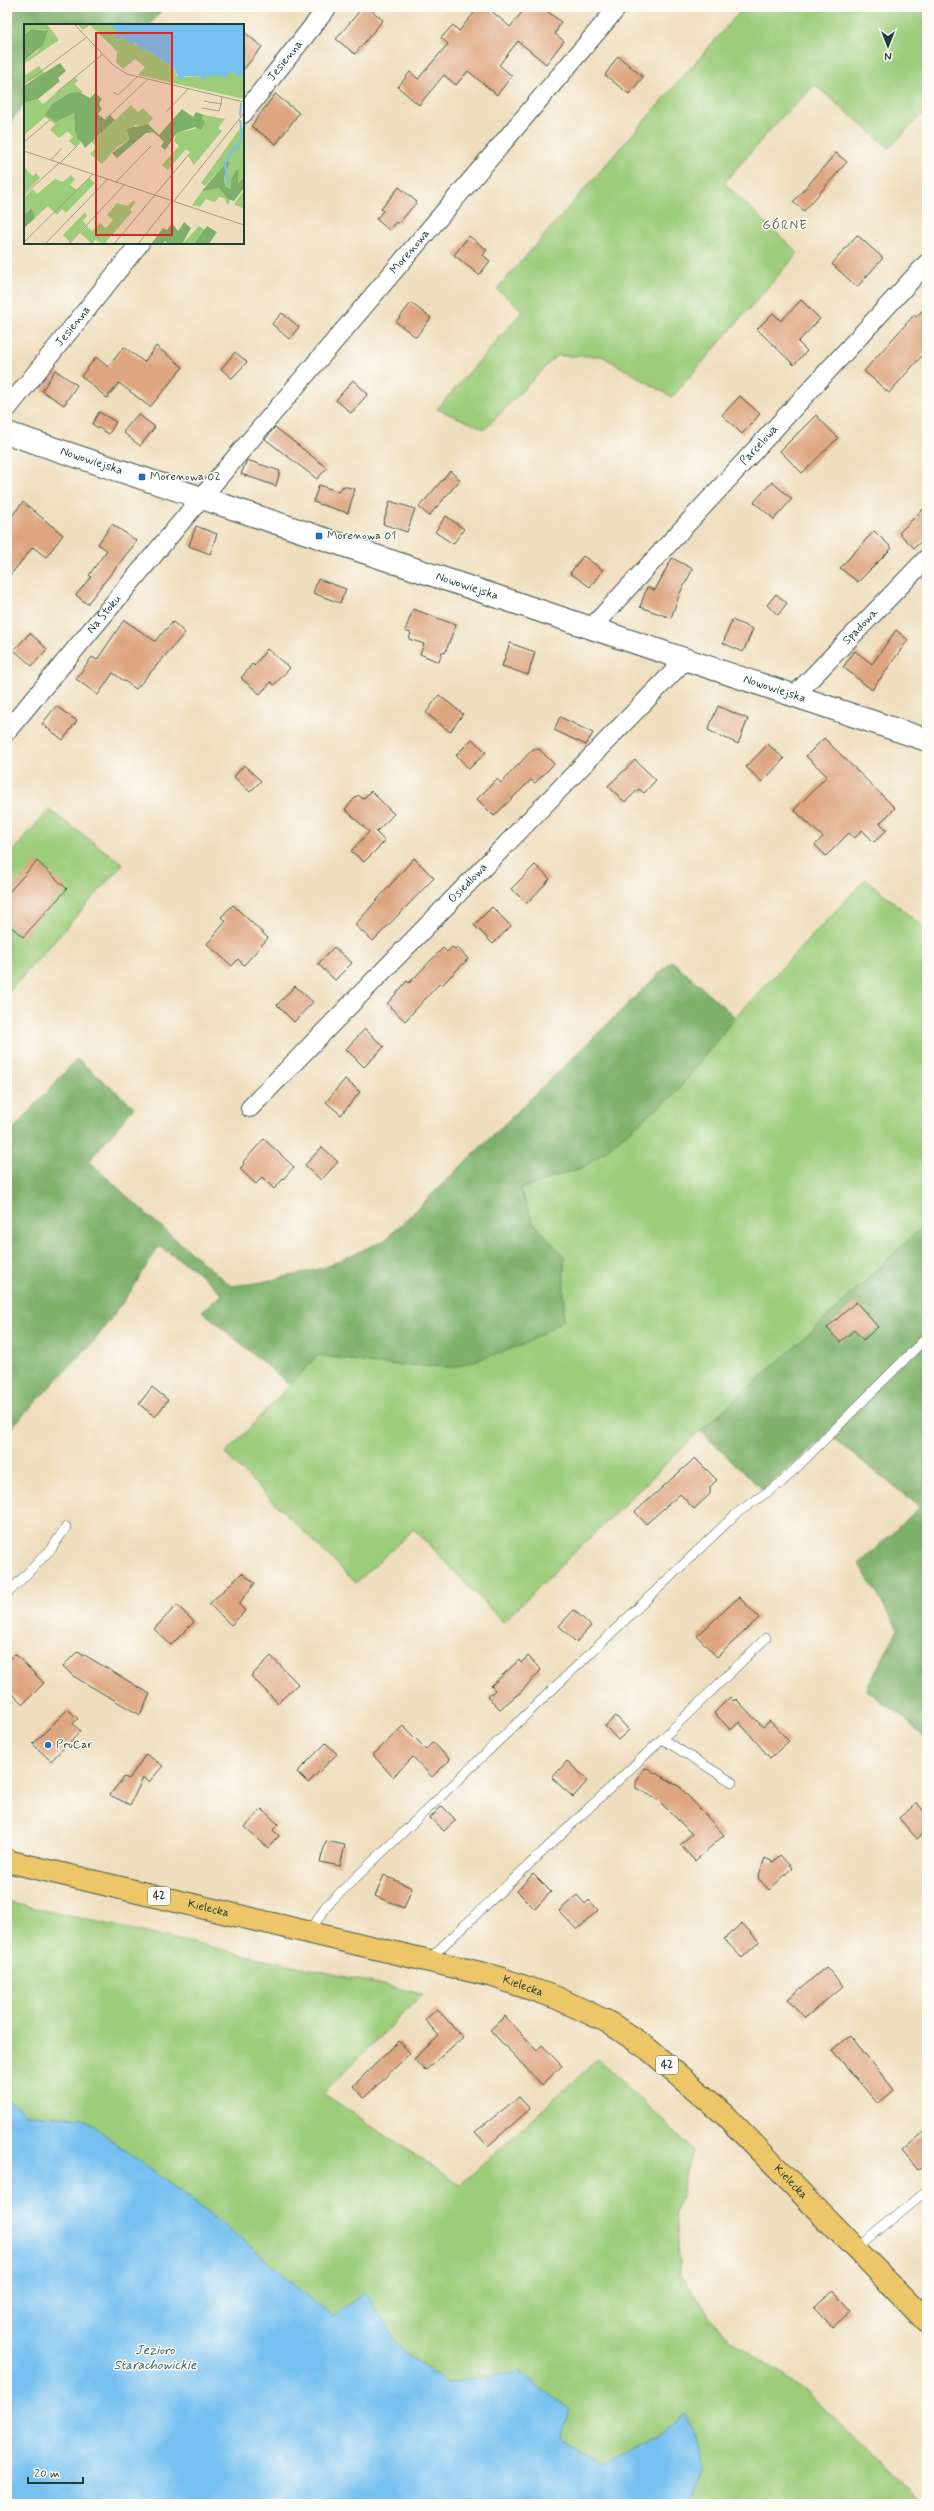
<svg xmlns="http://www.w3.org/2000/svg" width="934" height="2511" viewBox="0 0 934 2511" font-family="Mynerve,sans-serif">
	<rect width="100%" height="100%" fill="#fdfcf7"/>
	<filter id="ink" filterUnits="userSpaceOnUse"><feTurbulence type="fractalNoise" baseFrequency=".025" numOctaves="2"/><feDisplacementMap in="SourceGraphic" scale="8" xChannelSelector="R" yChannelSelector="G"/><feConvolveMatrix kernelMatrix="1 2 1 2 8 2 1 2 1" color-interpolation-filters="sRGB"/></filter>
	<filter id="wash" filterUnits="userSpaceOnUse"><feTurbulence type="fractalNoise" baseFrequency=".012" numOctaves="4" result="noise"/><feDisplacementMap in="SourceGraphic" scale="16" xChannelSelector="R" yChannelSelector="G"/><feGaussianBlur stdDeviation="0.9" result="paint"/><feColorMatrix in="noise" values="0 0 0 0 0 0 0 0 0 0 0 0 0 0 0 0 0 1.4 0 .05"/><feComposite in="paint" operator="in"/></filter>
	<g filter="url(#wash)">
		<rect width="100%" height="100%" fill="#efdebd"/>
		<g fill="#9dcc7a" stroke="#5e8457">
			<path d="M744 7H927V109L889 148 815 85 778 121 724 183 798 253 672 397 602 356H556L485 429 437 409 523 311 497 289Z"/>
			<path d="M49 810 123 864 7 994V857Z"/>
			<path d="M866 879 927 930V1222L819 1325 700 1431 503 1622 414 1529 356 1583 225 1454 318 1355 377 1364 455 1367 564 1256 533 1222 520 1189 586 1166 675 1094 735 1017Z"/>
			<path d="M7 1902 423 1994 323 2093 460 2185 598 2059 693 2150 676 2213 680 2274 723 2333 809 2394 904 2484 921 2504H691L703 2470 685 2414 657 2436 603 2465 561 2438 520 2372 449 2383 400 2349 365 2293 332 2317 233 2232 83 2118 25 2114 7 2098Z"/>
		</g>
		<g fill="#7eb06a" stroke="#4e764f">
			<path d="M7 7H164L150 25H25V104L7 126Z"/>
			<path d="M672 961 735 1017 675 1094 586 1166 520 1189 533 1222 564 1256V1320L523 1345 455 1367 377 1364 318 1355 290 1385 202 1311 223 1294 195 1270 159 1246 131 1291 95 1340 7 1432V1136L77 1059 134 1107 89 1161 152 1219 231 1286 263 1282 323 1268 385 1240Z"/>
			<path d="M927 1222V1740L904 1718 866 1690 898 1629 859 1564 920 1507 828 1434 763 1490 700 1431 819 1325Z"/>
		</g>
		<path fill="#77c1f0" stroke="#4b7f92" d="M7 2098 25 2114 83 2118 233 2232 332 2317 365 2292 400 2349 449 2383 520 2372 570 2410 561 2438 603 2464 657 2436 685 2414 701 2448 703 2470 691 2504H7Z"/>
		<g id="blocks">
			<g fill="#dea680">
				<path d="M363 7H367L383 20 355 54 336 39Z"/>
				<path d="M479 7H487L510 27 526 7H542L561 22 555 34 564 41 546 64 518 41 499 65 512 76 497 95 468 71 456 85 444 75 419 105 398 87 410 72 418 79 448 44 441 38 453 25 459 31Z"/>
				<path d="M243 31 262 47 243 70Z"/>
				<path d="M618 56 643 77 629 94 605 75Z"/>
				<path d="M275 94 299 113 276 144 251 126Z"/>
				<path d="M836 153 847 162 804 211 793 202Z"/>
				<path d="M399 187 417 202 398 224 396 222 389 230 376 219 383 211 381 209Z"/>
				<path d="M857 235 883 258 857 287 832 264Z"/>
				<path d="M469 236 487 250 483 255 490 261 479 275 454 255Z"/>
				<path d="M801 300 820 319 798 342 807 351 794 365 757 329 773 313 781 321Z"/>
				<path d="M411 303 431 318 416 337 396 322Z"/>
				<path d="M927 306V350L889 393 864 371 914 315 916 317Z"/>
				<path d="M282 313 299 327 289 339 272 324Z"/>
				<path d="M156 346 183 367 150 407 119 383 107 398 81 376 96 357 108 367 124 347 144 362Z"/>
				<path d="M235 352 247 362 232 378 221 369Z"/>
				<path d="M55 370 77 385 64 405 42 391Z"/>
				<path d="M353 380 368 394 351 413 336 400Z"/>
				<path d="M740 396 760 414 742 434 722 415Z"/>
				<path d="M99 412 116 422 109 434 92 424Z"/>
				<path d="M138 414 155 427 140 446 123 432Z"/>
				<path d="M816 415 838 438 802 473 780 451Z"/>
				<path d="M275 427 327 468 317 479 265 439Z"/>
				<path d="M247 460 280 471 276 486 241 474Z"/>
				<path d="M450 471 460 480 429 516 419 507Z"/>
				<path d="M772 482 792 499 774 519 754 502Z"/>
				<path d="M319 485 339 492 343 486 355 489 348 513 313 502Z"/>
				<path d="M390 501 415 509 407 532 383 524Z"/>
				<path d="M23 502 63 535 46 557 33 547 7 579V522Z"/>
				<path d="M927 505V536L914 548 899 533Z"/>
				<path d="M446 516 464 529 453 544 435 532Z"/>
				<path d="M112 524 137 541 87 604 76 595 91 577 89 575 107 550 98 544Z"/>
				<path d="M196 526 217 534 210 554 189 546Z"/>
				<path d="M874 531 892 548 858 582 840 568Z"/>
				<path d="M583 556 603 570 590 587 570 573Z"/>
				<path d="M672 558 693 569 680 593 671 618 640 607 647 587 655 590Z"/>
				<path d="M318 579 346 589 340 603 313 593Z"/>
				<path d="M776 594 787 603 778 615 767 605Z"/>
				<path d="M413 609 456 625 445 653 442 652 439 662 420 654 424 644 409 639 411 633 405 631Z"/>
				<path d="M124 620 155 641 173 622 185 633 136 689 113 673 98 695 76 679 92 657 97 660Z"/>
				<path d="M732 620 753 629 743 652 723 643Z"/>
				<path d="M896 630 908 640 872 690 843 667 855 651 872 664Z"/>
				<path d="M30 633 47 649 32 666 14 650Z"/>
				<path d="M510 643 535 652 528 675 502 666Z"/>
				<path d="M267 649 290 668 274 685 271 682 260 694 241 678 252 664 254 666Z"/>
				<path d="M439 695 463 714 450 732 426 713Z"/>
				<path d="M56 706 77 721 63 740 42 724Z"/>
				<path d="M718 706 748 719 738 744 708 730Z"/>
				<path d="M560 717 593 733 586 745 554 730Z"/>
				<path d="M824 738 895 808 880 823 887 830 874 842 862 830 855 838 849 833 826 856 815 845 823 837 794 810 827 776 806 756Z"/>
				<path d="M472 739 486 752 469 769 456 755Z"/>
				<path d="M768 744 784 759 762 782 746 767Z"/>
				<path d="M533 749H539L554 764 535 783 531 780 494 816 477 799 497 779 501 783Z"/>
				<path d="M635 760 656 780 644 793 639 789 625 802 608 786Z"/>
				<path d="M244 765 261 781 250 792 234 777Z"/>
				<path d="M371 791 394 814 376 832 385 841 364 862 351 851 369 832 345 809 358 795 363 799Z"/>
				<path d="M414 858 434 878 373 941 355 925Z"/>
				<path d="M37 861 67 889 23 937 7 923V894Z"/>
				<path d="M535 865 550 879 527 903 511 889Z"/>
				<path d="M233 905 268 938 244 965 238 959 232 966 207 944 226 921 221 917Z"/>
				<path d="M492 907 511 926 493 944 474 925Z"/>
				<path d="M334 947 352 963 335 980 318 964Z"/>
				<path d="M452 947 455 949 457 947 468 959 441 986 439 984 405 1021 387 1004 407 981 409 983 443 948 447 952Z"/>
				<path d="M295 986 313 1002 294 1022 277 1005Z"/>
				<path d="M365 1029 384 1047 364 1067 346 1049Z"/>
				<path d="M345 1079 360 1092 341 1115 326 1102Z"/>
				<path d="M264 1139 294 1167 274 1189 262 1177 256 1184 240 1169 244 1164 243 1162Z"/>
				<path d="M322 1147 338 1162 321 1180 305 1165Z"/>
				<path d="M856 1302 878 1327 863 1340 854 1330 840 1342 827 1328Z"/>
				<path d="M152 1387 168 1400 155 1417 139 1404Z"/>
				<path d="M695 1458 717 1480 710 1487V1494L694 1509 680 1494 646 1524 635 1512Z"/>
				<path d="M242 1573 255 1583 239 1604 245 1611 231 1625 209 1604Z"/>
				<path d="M739 1597 759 1618 717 1657 697 1636Z"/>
				<path d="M177 1605 194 1622 171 1645 154 1629Z"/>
				<path d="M574 1610 591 1626 576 1642 559 1626Z"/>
				<path d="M78 1651 150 1694 140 1715 73 1676 63 1666Z"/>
				<path d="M15 1654 44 1683 23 1704 7 1689V1662Z"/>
				<path d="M271 1656 298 1684 278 1703 251 1676Z"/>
				<path d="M528 1656 541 1670 522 1691 500 1709 488 1697 495 1690 491 1686 519 1660 521 1663Z"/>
				<path d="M730 1697 734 1701 736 1699 763 1727 770 1721 789 1741 770 1758 739 1722 731 1730 714 1713Z"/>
				<path d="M68 1709 78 1719 73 1723 80 1731 51 1761 33 1744Z"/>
				<path d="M616 1716 629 1730 618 1740 605 1726Z"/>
				<path d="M403 1726 426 1749 433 1742 450 1760 432 1777 413 1757 393 1777 373 1755Z"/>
				<path d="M326 1743 337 1754 308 1783 297 1772Z"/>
				<path d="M146 1754 163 1766 149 1782 143 1778 130 1805 110 1795 124 1777 129 1779Z"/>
				<path d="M567 1761 588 1780 573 1797 552 1778Z"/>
				<path d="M645 1767 680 1787 724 1835 695 1861 680 1845 692 1834 658 1800 636 1788V1782Z"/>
				<path d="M917 1803 927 1815V1830L917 1839 899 1818Z"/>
				<path d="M442 1806 456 1820 444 1831 430 1818Z"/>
				<path d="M262 1809 278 1824 273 1830 279 1836 268 1848 245 1827Z"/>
				<path d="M326 1841 345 1845 340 1866 320 1862Z"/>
				<path d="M780 1855 792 1868 769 1890 758 1878 765 1858 773 1862Z"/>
				<path d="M533 1874 551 1892 535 1909 517 1891Z"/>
				<path d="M384 1875 412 1888 404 1908 375 1896Z"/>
				<path d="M577 1895 585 1904 589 1900 598 1910 577 1930 559 1911Z"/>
				<path d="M742 1923 759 1942 742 1958 724 1939Z"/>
				<path d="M826 1967 843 1986 805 2018 788 1999Z"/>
				<path d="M437 2009 463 2037 425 2071 414 2059 439 2036 425 2020Z"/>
				<path d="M505 2016 537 2050 542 2045 562 2066 542 2085 490 2030Z"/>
				<path d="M850 2035 894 2090 878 2104 832 2050Z"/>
				<path d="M399 2041 410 2053 364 2098 353 2086Z"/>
				<path d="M519 2097 530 2109 488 2146 475 2132Z"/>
				<path d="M927 2129V2163L918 2170 902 2151Z"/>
				<path d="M833 2291 851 2311 832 2328 814 2308Z"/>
			</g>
		</g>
	</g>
	<g filter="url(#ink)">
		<use href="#blocks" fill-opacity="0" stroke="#3e5549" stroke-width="1"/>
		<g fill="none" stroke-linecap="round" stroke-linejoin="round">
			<defs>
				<g id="service">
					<path d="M7 1594 52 1548 66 1527"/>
					<path d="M662 1739 766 1638"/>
					<path d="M311 1931 325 1907 737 1513 782 1482 927 1337"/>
					<path d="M429 1959 662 1739 732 1782"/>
					<path d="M856 2249 927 2190"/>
				</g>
				<g id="minor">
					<path id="s1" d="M243 114 328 7"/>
					<path id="s2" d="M7 409 140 243"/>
					<path id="s3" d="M592 627 927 263"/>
					<path id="s4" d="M794 696 927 558"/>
					<path id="s5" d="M7 731 202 497 618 7"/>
					<path id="s6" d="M250 1108 686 659"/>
				</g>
				<g id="tertiary">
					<path id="s7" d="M7 433 927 740"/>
				</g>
				<g id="primary">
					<path id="s8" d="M7 1861 493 1976 557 1998 608 2022 647 2048 724 2114 927 2322"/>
				</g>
			</defs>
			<use href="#service" stroke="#3e5549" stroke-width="10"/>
			<use href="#minor" stroke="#3e5549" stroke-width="20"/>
			<use href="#tertiary" stroke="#3e5549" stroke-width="24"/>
			<use href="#primary" stroke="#3e5549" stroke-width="24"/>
			<use href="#service" stroke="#fff" stroke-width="9"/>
			<use href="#minor" stroke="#fff" stroke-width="18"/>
			<use href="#tertiary" stroke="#fff" stroke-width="22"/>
			<use href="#primary" stroke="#ecc669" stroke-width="22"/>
		</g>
	</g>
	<g fill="#1f6fb2" stroke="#fdfcf7" stroke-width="1.5">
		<rect x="138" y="473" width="8" height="8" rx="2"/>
		<rect x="315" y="532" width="8" height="8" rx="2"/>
		<circle cx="48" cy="1745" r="4"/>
	</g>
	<g text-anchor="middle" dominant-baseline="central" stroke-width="3" stroke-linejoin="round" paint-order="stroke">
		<g fill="#fdfcf7" stroke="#62766e" stroke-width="1">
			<rect x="148" y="1887" width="22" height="18" rx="3"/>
			<rect x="656" y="2056" width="22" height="18" rx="3"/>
		</g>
		<g font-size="11" font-weight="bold" fill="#1f3d34">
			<text x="159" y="1896">42</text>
			<text x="667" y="2065">42</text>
		</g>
		<g font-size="12" fill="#1f3d34" stroke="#fdfcf7">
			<text stroke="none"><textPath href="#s1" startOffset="68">Jesienna</textPath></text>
			<text stroke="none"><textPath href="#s5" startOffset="626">Morenowa</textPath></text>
			<text stroke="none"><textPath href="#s2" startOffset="106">Jesienna</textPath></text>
			<text stroke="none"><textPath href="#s3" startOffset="247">Parcelowa</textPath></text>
			<text stroke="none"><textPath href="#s7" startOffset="89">Nowowiejska</textPath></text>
			<text stroke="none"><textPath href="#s7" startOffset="485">Nowowiejska</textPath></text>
			<text stroke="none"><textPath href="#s5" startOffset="152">Na Stoku</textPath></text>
			<text stroke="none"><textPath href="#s4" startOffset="96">Spadowa</textPath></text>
			<text stroke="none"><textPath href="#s7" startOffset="809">Nowowiejska</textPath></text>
			<text stroke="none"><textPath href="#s6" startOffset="313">Osiedlowa</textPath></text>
			<text stroke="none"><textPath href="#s8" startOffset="207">Kielecka</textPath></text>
			<text stroke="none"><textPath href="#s8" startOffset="531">Kielecka</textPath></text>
			<text stroke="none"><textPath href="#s8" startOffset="867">Kielecka</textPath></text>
		</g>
		<g font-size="12" fill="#1f3d34" stroke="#fdfcf7" text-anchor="start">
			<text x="150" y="477">Morenowa 02</text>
			<text x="327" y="536">Morenowa 01</text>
			<text x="56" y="1745">ProCar</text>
		</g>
		<g font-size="13" letter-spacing="1" fill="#62624f" stroke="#fdfcf7">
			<text x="785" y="225">GÓRNE</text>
		</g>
		<g font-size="13" font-style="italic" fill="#355e63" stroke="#fdfcf7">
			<text x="155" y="2350">Jezioro<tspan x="155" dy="15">Starachowickie</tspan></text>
		</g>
	</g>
	<g transform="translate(24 24)">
		<rect width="220" height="220" fill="#efdebd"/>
		<path d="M0 0H23L35 16 0 40V37L14 27 22 10 21 6 8 5 0 11ZM53 0H94L90 3 93 7V17L99 13 121 25 150 44 153 53 177 52 179 58 180 52 209 46 220 51V75L114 51 121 43 111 35 99 45 92 38 93 28 89 23 66 1 59 6ZM15 42 21 50 0 59V52ZM51 53 54 57 50 60 59 68 28 80 37 96 50 88 51 107 57 118 52 123 45 117 49 113 44 107 35 114 26 106 31 100 21 93 0 111V79L14 75 19 80ZM107 81 114 88 119 84 129 94 122 102 111 101 106 115 93 123 78 140 66 130 73 123 68 118ZM180 91 201 95 194 104 198 107 170 141 164 132 167 129 162 125 144 146 138 141 155 122 150 117 153 109 174 104ZM217 103 220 106V153L214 159 215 146 207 156V165L201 162 200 153 206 140 203 137 181 162 177 159ZM0 143 9 152 12 149 16 154 0 170ZM47 151 51 155 46 161 53 166 65 154 71 159 42 189 38 185 33 191 24 182 11 194 8 184 0 191V173L9 165 13 170 31 155 39 158ZM191 163 198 165 206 176 204 181 200 174 195 173 191 178 182 175 176 183 168 181 178 167ZM218 169 220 170V185L210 180ZM109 177 112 178 106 186 108 188 80 220 71 216 68 220 56 209 63 202 68 207 76 199 82 204 89 196 83 191 93 179 103 182ZM61 188 63 192 59 196 62 201 46 218 39 211ZM175 202 181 206 170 220H158Z" fill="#9dcc7a"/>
		<path d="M8 5 24 7 19 21 0 37V11ZM36 39 42 47 34 54 36 57 14 75 0 79 1 61ZM55 68 66 74 71 69 78 75 75 80 78 85 74 90 81 96 86 91 91 96 61 124 56 116H54L51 107 50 89 32 98 21 91 28 80 46 69ZM158 85 169 93 172 88 180 91 178 94 181 98 177 106 171 103 153 109 141 126 137 122 140 118 135 113 129 108 122 109 93 134 88 129 106 115 102 105 124 100 135 111ZM203 137 206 139 200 153 201 162 207 165V156L212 146H215L214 159 220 153V164L210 177 204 175 195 164 178 167ZM8 184 11 194 0 204V191ZM160 198 167 204 158 220H144L141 217 139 220H127L139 204 143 206 148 199 154 207ZM183 202 193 208 185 220H170Z" fill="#7eb06a"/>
		<path d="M86 0H220V51L212 52 208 46 202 54 196 51 181 52 179 58 177 52H161L156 57 150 44 121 25 118 27 112 19 106 20 99 13 92 17 93 7Z" fill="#77c1f0"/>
		<path fill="none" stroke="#77c1f0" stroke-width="2" d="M216 92 217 79M204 161 201 139 210 123 213 124 218 114 216 96"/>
		<path fill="none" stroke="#9c9e86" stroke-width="1" d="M50 0 89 41 103 50 220 78M0 60 63 13M33 68 79 30M89 68 94 71 113 53M180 77 197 80 198 73M178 84 195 87 197 80M142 88 164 65M73 103 123 56M0 118 26 96M0 127 220 201M27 136 38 124M36 139 53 122M92 158 127 122M0 171 35 139M150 177 220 89M0 218 69 150M21 220 84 155M45 220 100 161M90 220 166 129M114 220 148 177"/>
		<path fill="#d62828" fill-opacity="0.15" stroke="#d62828" stroke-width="2" d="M72 9H148V211H72Z"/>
		<rect width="220" height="220" fill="none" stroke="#1f3d34" stroke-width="2"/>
	</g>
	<rect width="934" height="2511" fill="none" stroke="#fdfcf7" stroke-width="24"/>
	<g transform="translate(888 46) rotate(180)" stroke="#fdfcf7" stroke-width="3" paint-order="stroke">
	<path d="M0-3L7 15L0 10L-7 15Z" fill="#1f3d34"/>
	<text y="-6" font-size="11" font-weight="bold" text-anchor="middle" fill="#1f3d34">N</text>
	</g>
	<path d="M28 2477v6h55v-6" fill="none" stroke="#1f3d34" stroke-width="2"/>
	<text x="34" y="2477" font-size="12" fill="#1f3d34" stroke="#fdfcf7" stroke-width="3" paint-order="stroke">20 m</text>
</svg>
